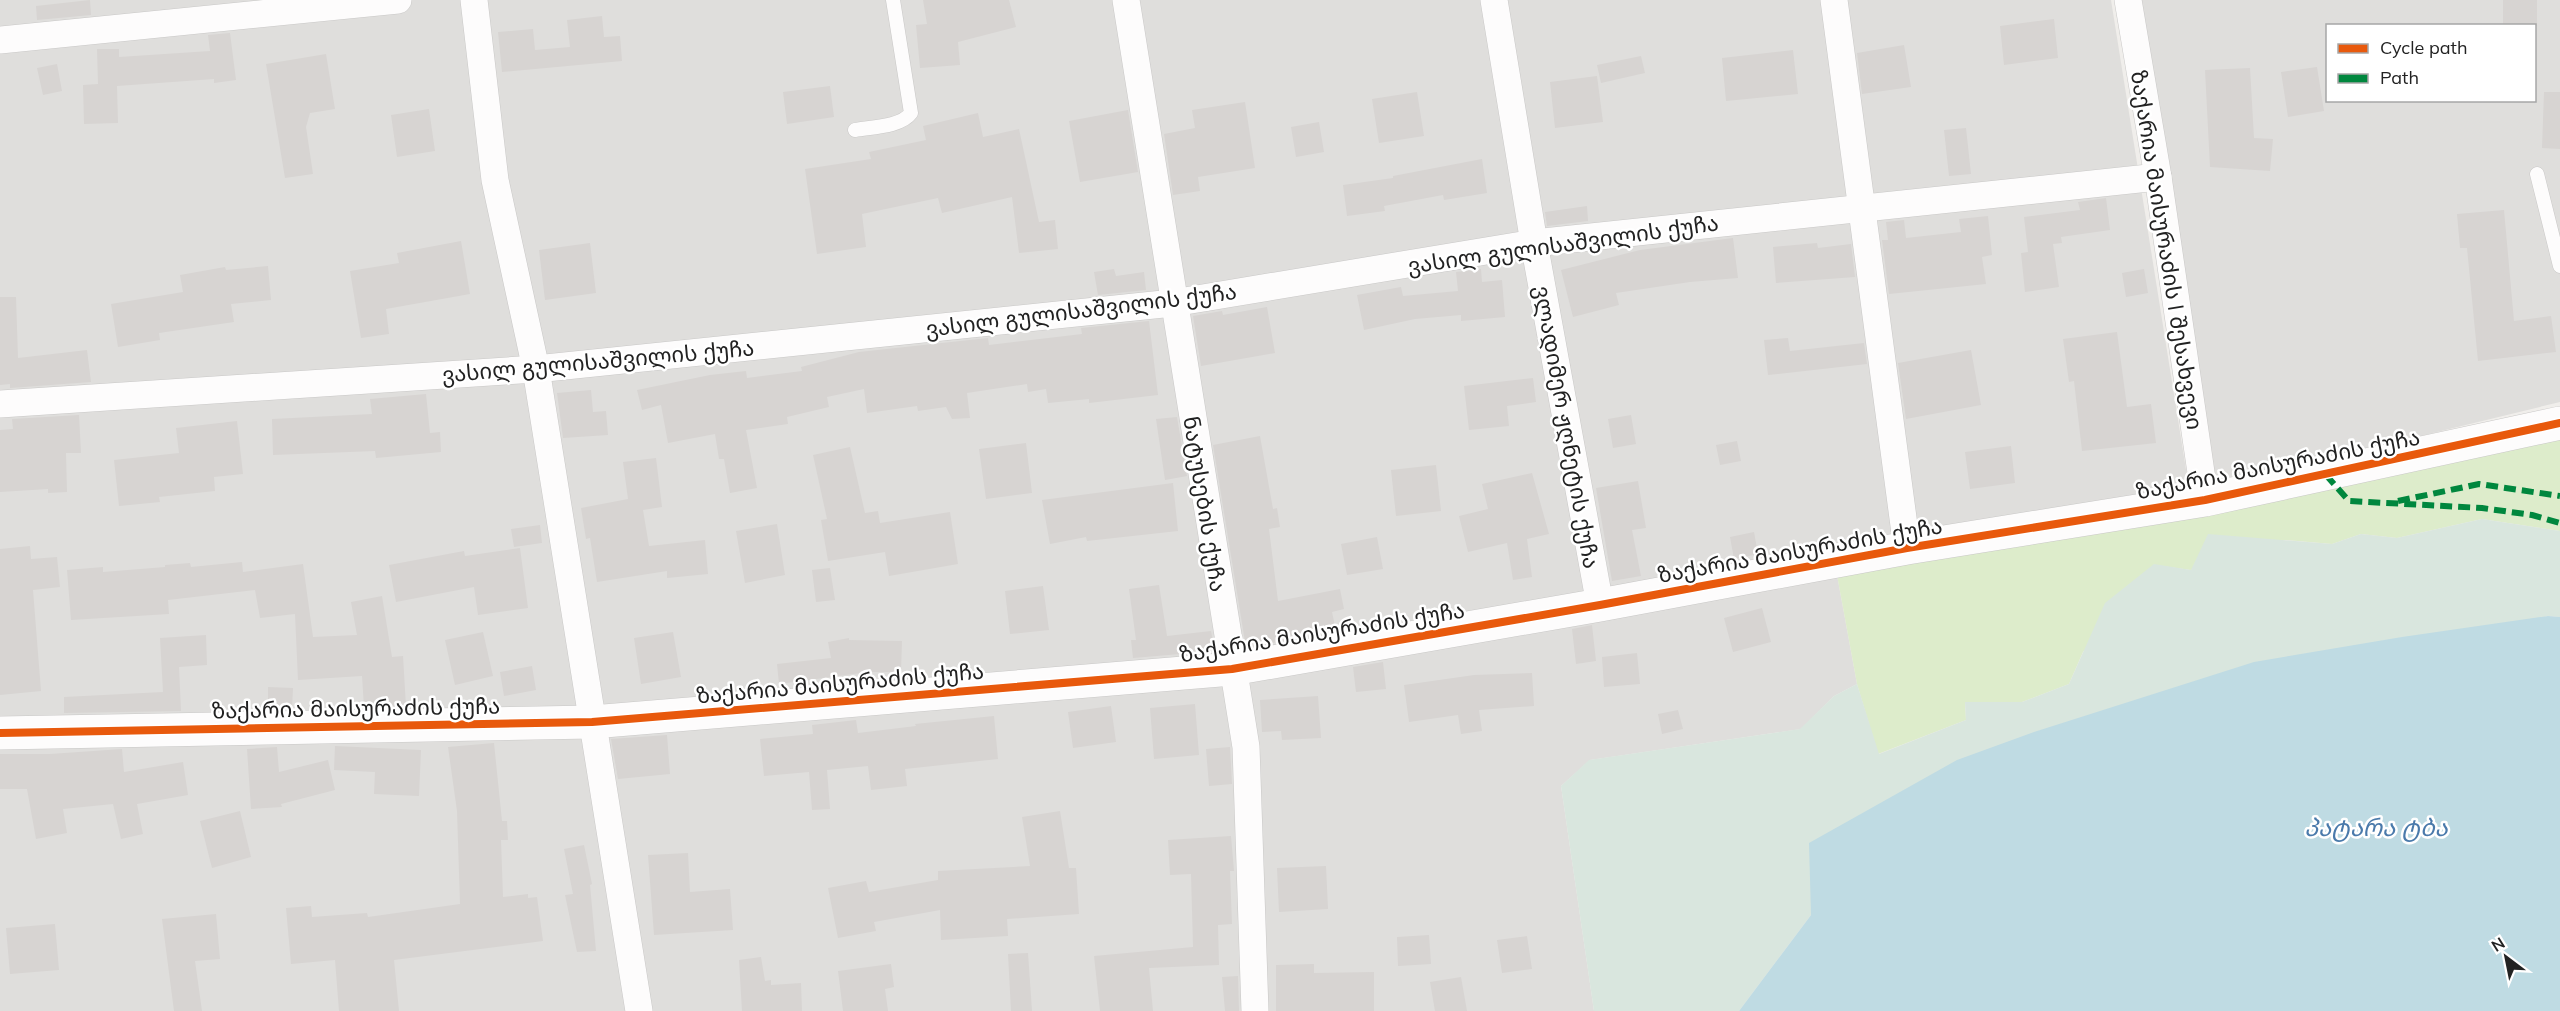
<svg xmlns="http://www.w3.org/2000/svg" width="2560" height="1011" viewBox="0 0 2560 1011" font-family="Mulish,'Noto Sans Georgian',sans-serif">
	<rect width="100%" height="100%" fill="#f0eeeb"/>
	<g fill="#dfdedc" fill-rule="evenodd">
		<path d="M0 0H2111L2188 482 2180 490 1217 665 565 718 0 725Z"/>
		<path d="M2137 0H2560V402L2371 448 2214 481ZM2328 26H2534V100H2328Z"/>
		<path d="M1837 575 1857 684 1834 696 1801 729 1590 760 1561 786 1594 1011H1264L1245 681Z"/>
		<path d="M1230 686 1244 1011H0V747Z"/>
	</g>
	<path fill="#ddeccb" d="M2560 438V531L2482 519 2397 538 2361 534 2332 544 2285 540 2191 570 2154 565 2083 652 2069 684 2022 702H1965L1966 720 1878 754 1857 684 1837 575Z"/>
	<path fill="#d9e6de" d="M2482 519 2560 531V617L2547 616 1811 915 1739 1011H1594L1561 786 1589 760 1800 729 1834 696 1857 684 1879 754 1966 720 1965 702H2022L2069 684 2105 603 2154 564 2191 570 2208 534 2332 544 2361 534 2397 538Z"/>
	<path fill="#bfdbe3" d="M2548 616 2560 617V1011H1739L1811 915 1809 843 1957 760 2034 732 2254 662 2402 637Z"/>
	<g fill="#d7d4d2">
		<path d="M90 0 91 15 37 20 36 6Z"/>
		<path d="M923 0H1009L1016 27 958 42 960 65 920 68 916 25 927 24Z"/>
		<rect x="2503" y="0" width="34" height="26"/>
		<path d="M602 16 604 37 620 36 622 61 502 72 498 32 533 29 535 50 570 47 567 20Z"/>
		<path d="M2054 19 2058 58 2004 65 2000 26Z"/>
		<path d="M230 33 236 80 214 83V79L117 86 118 123 84 124 83 85 98 84 97 49H119V57L210 51 208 35Z"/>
		<path d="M1904 45 1911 87 1862 94 1857 53Z"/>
		<path d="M1793 50 1798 94 1726 101 1722 58Z"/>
		<path d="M326 54 335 109 310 113 306 127 313 174 285 178 266 64Z"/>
		<path d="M1641 56 1645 73 1601 83 1597 65Z"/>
		<path d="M57 64 62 91 43 95 37 68Z"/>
		<path d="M2317 67 2324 111 2288 117 2281 72Z"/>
		<path d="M2250 68 2254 138 2273 139 2270 171 2210 167 2205 70Z"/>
		<path d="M1597 76 1603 122 1555 128 1550 82Z"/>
		<path d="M830 86 834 117 787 124 783 92Z"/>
		<path d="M1417 92 1424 136 1379 143 1372 99Z"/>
		<path d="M2544 92H2560V149L2542 148Z"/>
		<path d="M1245 102 1255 168 1198 177 1200 191 1173 195 1164 134 1195 128 1192 110Z"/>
		<path d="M429 109 435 151 397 157 391 115Z"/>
		<path d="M1128 110 1138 172 1080 182 1069 121Z"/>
		<path d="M978 113 983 137 1019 129 1039 222 1055 220 1058 249 1019 253 1012 197 942 213 938 198 862 214 866 247 817 254 805 169 871 159 869 152 926 140 923 126Z"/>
		<path d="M1319 122 1324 152 1296 157 1291 127Z"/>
		<path d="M1966 128 1971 174 1949 176 1944 130Z"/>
		<path d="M1482 159 1487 193 1444 200 1443 195 1384 206 1385 211 1347 216 1343 185 1393 178V176Z"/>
		<path d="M2106 198 2110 230 2061 237 2062 243 2053 244 2059 287 2025 292 2021 253 2028 252 2024 217 2080 210 2078 202Z"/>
		<path d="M1587 206 1588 221 1547 226 1545 212Z"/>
		<path d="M2504 210 2514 321 2551 316 2556 352 2478 361 2467 248H2460L2457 214Z"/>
		<path d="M1988 216 1992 255 1982 257 1986 284 1889 294 1882 240H1888L1886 222 1904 220 1906 238 1961 232 1959 219Z"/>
		<path d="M1733 238 1738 278 1690 282 1616 293 1619 305 1573 317 1561 270 1640 250Z"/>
		<path d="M461 241 470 294 386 309 389 334 361 338 350 271 399 263 397 253Z"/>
		<path d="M590 243 596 293 545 300 539 250Z"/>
		<path d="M1817 243 1818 248 1851 244 1855 277 1776 283 1773 247Z"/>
		<path d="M268 266 271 300 231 304 234 322 159 333 160 340 118 347 111 304 183 292 180 275 225 267 226 270Z"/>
		<path d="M1114 269 1116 276 1144 272 1146 290 1098 295 1094 272Z"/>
		<path d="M1481 269 1482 282 1502 280 1505 317 1461 321V315L1415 319 1364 330 1357 295 1401 287 1403 296 1458 291 1456 272Z"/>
		<path d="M2144 269 2148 293 2126 297 2122 273Z"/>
		<path d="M0 297H16L18 358 87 350 91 382 10 388V384L0 385Z"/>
		<path d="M1267 307 1275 353 1201 366 1193 316 1222 311 1223 315Z"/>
		<path d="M1149 321 1158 395 1089 403V399L1048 403 1046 389 1028 392 1027 384 967 393 970 418 952 419 946 407 918 411 917 406 867 413 864 389 827 397 829 407 787 417 788 424 746 430 757 488 730 493 724 459H719L715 434 668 443 661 405 642 410 637 390 710 375 746 371 747 378 802 371 801 367 859 352 988 338 989 345 1082 334 1081 328Z"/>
		<path d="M2117 332 2127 407 2151 404 2156 443 2082 451 2074 381 2069 382 2063 339Z"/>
		<path d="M1788 338 1790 351 1864 343 1867 364 1768 375 1764 340Z"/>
		<path d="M1971 350 1981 405 1906 419 1898 363Z"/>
		<path d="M1533 378 1536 402 1507 406 1509 426 1469 430 1464 386Z"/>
		<path d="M591 390 593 412 606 411 608 435 563 438 557 393Z"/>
		<path d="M426 394 430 433 440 432 441 452 376 458 375 451 273 455 272 419 372 414 370 399Z"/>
		<path d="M79 415 81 453H66L67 492 48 493V489L0 492V430L13 429 12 419Z"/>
		<path d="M1631 415 1636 444 1613 448 1608 419Z"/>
		<path d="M1177 417 1187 476 1165 480 1156 419Z"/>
		<path d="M237 421 243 474 214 477 215 491 159 497 160 502 119 506 114 460 179 453 176 428Z"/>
		<path d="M1260 436 1273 509 1277 508 1280 527 1269 529 1278 601 1340 589 1344 609 1332 612 1335 626 1299 633 1300 638 1246 648 1213 445Z"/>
		<path d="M1737 441 1741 461 1720 465 1716 445Z"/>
		<path d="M1026 443 1032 493 986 499 979 449Z"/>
		<path d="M2011 446 2015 483 1970 489 1965 452Z"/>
		<path d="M850 447 865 513 878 511 880 523 950 512 958 564 889 576 885 552 828 561 821 520 827 519 813 455Z"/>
		<path d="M656 458 662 507 643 510 649 546 705 540 708 574 667 578V571L597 582 590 538 586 539 581 508 628 499 623 462Z"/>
		<path d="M1436 465 1441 511 1396 516 1391 470Z"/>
		<path d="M1532 473 1549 534 1527 539 1532 577 1513 580 1507 543 1468 552 1459 516 1488 509 1482 484Z"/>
		<path d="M1638 481 1646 528 1632 530 1641 576 1612 581 1596 488Z"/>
		<path d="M1173 483 1178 531 1087 541 1086 537 1050 544 1042 500Z"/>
		<path d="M777 524 785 575 745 583 736 531Z"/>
		<path d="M540 525 542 543 514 547 511 529Z"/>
		<path d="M1754 532 1758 554 1734 559 1730 537Z"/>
		<path d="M1377 537 1383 569 1347 575 1341 544Z"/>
		<path d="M30 546 31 559 57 557 60 587 33 590 41 691 0 695V549Z"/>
		<path d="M520 548 528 608 478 615 474 587 396 602 389 565 464 551 465 556Z"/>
		<path d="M242 562 243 572 303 564 313 637 357 635 351 602 382 596 392 657 403 656 406 707H364L362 676 298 680 295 614 260 618 255 590 168 600 169 614 71 620 67 570 103 567V572L165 567V565L190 563 191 567Z"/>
		<path d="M830 568 835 600 816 602 812 570Z"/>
		<path d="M1159 585 1167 636 1211 631 1215 651 1133 658 1131 640H1136L1129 589Z"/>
		<path d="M1043 586 1049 630 1010 634 1005 591Z"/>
		<path d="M1762 608 1771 642 1733 652 1724 618Z"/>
		<path d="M1592 625 1596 661 1576 664 1572 629Z"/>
		<path d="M483 632 493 676 455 685 445 640Z"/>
		<path d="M673 632 681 677 641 684 634 638Z"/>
		<path d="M206 635 207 665 179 667 181 711 64 713V697L163 692 160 638Z"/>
		<path d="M849 638V640L902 641 901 672H868L779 684 777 664 831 658 828 642Z"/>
		<path d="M1637 653 1640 684 1604 687 1602 657Z"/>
		<path d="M1383 662 1386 689 1356 692 1353 667Z"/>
		<path d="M532 666 536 690 504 696 500 672Z"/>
		<path d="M1532 673 1534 706 1479 710 1482 731 1461 734 1458 715 1409 722 1404 685 1474 675Z"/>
		<path d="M268 687 293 688 292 709H268Z"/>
		<path d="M1318 696 1321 738 1282 740 1281 731 1262 732 1260 700Z"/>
		<path d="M1195 704 1199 755 1154 759 1150 708Z"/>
		<path d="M1111 706 1116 742 1073 748 1068 712Z"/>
		<path d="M1678 710 1683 729 1662 734 1658 714Z"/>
		<path d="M994 716 998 759 905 769 907 786 871 790 868 766 827 770 830 809 812 810 809 772 764 776 760 739 813 734 812 725 856 720 858 733 916 726 915 724Z"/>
		<path d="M667 735 670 774 618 779 611 739Z"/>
		<path d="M494 743 502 821H507L508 840H501L503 897 528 894V898L537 897 543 941 394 960 399 1011H339L335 960 291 964 286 908 311 906 312 917 367 913 368 917 460 904 457 811 448 747Z"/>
		<path d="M335 746 421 750 419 796 374 794 375 772 334 770Z"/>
		<path d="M277 747 279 772 328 760 335 790 281 804 282 807 251 809 247 749Z"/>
		<path d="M1230 747 1232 784 1209 786 1206 749Z"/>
		<path d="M122 749 124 772 183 762 188 795 137 804 143 834 121 839 113 804 63 809 67 833 36 839 27 789H0V754H50Z"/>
		<path d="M240 811 251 857 212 868 200 821Z"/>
		<path d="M1060 811 1069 868H1076L1079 914 1007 919 1008 936 941 940 940 910 874 922 876 931 838 938 828 888 866 881 869 892 938 880V871L1030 866 1022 817Z"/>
		<path d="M1231 836 1234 871H1230L1232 924 1218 925 1219 965 1149 968 1153 1011H1100L1094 956 1193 947 1191 874 1170 875 1168 840Z"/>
		<path d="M584 845 592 884 590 885 596 951 577 952 565 895 573 894 564 849Z"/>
		<path d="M688 853 690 892 730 889 733 930 654 935 648 855Z"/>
		<path d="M1326 866 1328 909 1279 912 1277 868Z"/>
		<path d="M216 914 220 959 195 961 202 1011H174L162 919Z"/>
		<path d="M55 924 59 970 10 974 6 928Z"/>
		<path d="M1429 935 1431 964 1398 966 1397 937Z"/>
		<path d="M1527 936 1532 969 1502 973 1497 940Z"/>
		<path d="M1028 953 1032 1011H1011L1008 954Z"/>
		<path d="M761 957 765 981 771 980V985L801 983 802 1011H742L739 960Z"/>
		<path d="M891 964 894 987 885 989 888 1011H843L838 971Z"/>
		<path d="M1314 964V973L1374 972V1011H1276V965Z"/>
		<path d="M1238 976 1239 1011H1225L1222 977Z"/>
		<path d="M1461 977 1467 1011H1435L1430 982Z"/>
	</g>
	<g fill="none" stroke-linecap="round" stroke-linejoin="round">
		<defs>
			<g id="service">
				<path d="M855 130C871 127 901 127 911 113L893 0"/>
				<path d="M2537 174 2560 266"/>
			</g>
			<g id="minor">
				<path d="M474 0 495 180 536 369 639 1011"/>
				<path d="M1126 0 1246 747 1255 1011"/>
				<path d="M1494 0 1534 243 1600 605"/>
				<path d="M1834 0 1907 548"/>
				<path d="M2128 0 2158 177 2205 500"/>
				<path d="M0 40 398 0"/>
				<path d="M0 404 536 369 1173 303 1534 243 2158 177"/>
			</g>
			<path id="tertiary" d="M0 733 592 722 1232 669 1600 605 1907 548 2205 500 2560 423"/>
		</defs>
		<use href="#service" stroke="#c9c8c7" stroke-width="15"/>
		<use href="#minor" stroke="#c9c8c7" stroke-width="28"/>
		<use href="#tertiary" stroke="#c9c8c7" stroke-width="34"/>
		<use href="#service" stroke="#fdfcfc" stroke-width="14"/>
		<use href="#minor" stroke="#fdfcfc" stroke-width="27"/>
		<use href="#tertiary" stroke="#fdfcfc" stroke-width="33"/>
		<g stroke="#00873e" stroke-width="6" stroke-dasharray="12 6" stroke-linecap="butt">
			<path d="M2326 475 2349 501 2482 508 2532 515 2560 523"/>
			<path d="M2398 501 2479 484 2560 496"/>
		</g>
		<defs>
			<path id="cycleway" d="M0 733 592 722 1232 669 1600 605 1907 548 2205 500 2560 423"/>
		</defs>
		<use href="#cycleway" stroke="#fff" stroke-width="11"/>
		<use href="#cycleway" stroke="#e8590c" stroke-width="8"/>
	</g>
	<g text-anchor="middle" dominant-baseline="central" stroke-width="5" stroke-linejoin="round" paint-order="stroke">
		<g font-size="22" fill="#222" stroke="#fff">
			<text transform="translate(1563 244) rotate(-8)">ვასილ გულისაშვილის ქუჩა</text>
			<text transform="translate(2167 250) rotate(81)">ზაქარია მაისურაძის I შესახვევი</text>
			<text transform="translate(1081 310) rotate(-7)">ვასილ გულისაშვილის ქუჩა</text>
			<text transform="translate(598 361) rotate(-5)">ვასილ გულისაშვილის ქუჩა</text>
			<text transform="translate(1567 427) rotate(80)">ვლადიმერ ჟღნეტის ქუჩა</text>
			<text transform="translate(2278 464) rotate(-11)">ზაქარია მაისურაძის ქუჩა</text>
			<text transform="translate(1205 504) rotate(81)">ნატუსების ქუჩა</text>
			<text transform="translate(1800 550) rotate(-10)">ზაქარია მაისურაძის ქუჩა</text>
			<text transform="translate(1322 632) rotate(-9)">ზაქარია მაისურაძის ქუჩა</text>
			<text transform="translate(840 683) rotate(-5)">ზაქარია მაისურაძის ქუჩა</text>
			<text transform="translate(356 708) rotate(-1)">ზაქარია მაისურაძის ქუჩა</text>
		</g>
		<g font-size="24" font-style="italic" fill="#4a7aab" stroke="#fff">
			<text x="2376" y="827">პატარა ტბა</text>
		</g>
	</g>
	<rect x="2326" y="24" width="210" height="78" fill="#ffffff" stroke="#a7a7a7" stroke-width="1.5"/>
	<rect x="2338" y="44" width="30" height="9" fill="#e8590c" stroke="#a7a7a7" stroke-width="1.5"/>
	<text x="2380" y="54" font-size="18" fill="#222222">Cycle path</text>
	<rect x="2338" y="74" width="30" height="9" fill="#00873e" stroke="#a7a7a7" stroke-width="1.5"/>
	<text x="2380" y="84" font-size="18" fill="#222222">Path</text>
	<g transform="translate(2506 957) rotate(328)" stroke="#ffffff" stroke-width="4.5" paint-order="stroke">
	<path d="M0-4.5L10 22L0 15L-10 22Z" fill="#222222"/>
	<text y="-9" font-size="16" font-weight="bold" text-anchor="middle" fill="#222222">N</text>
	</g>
</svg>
